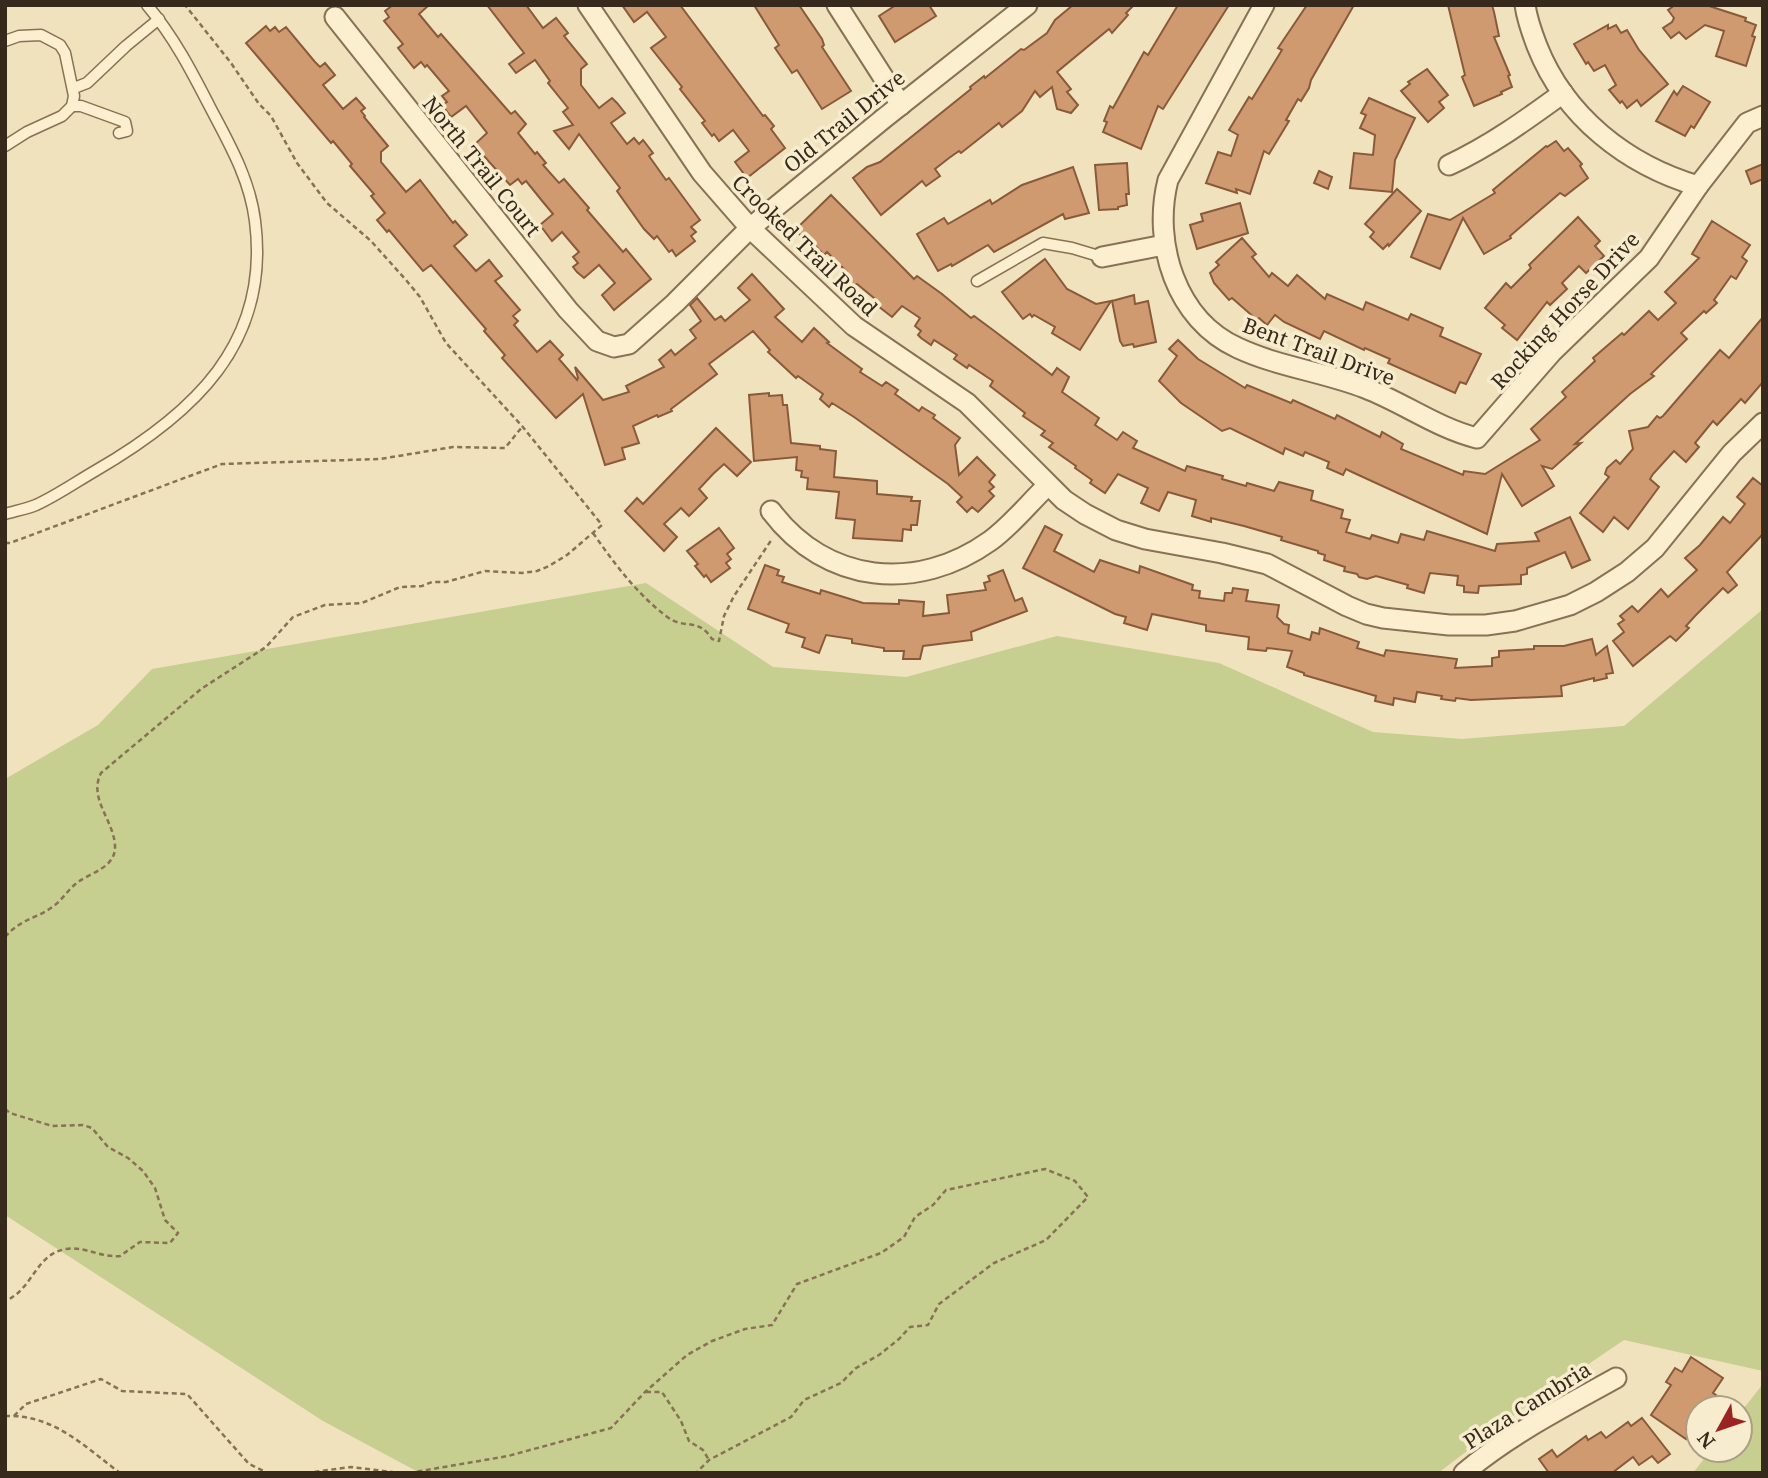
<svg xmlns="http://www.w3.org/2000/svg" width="1768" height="1478" viewBox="0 0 1768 1478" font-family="'Noto Serif',serif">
	<rect width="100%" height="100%" fill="#f0e2bd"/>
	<g fill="#c6ce90">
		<path d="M646 583 773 667 906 677 1057 636 1219 663 1373 732 1462 739 1624 726 1763 609V1371L1624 1340 1525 1407 1438 1473H420L323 1421 5 1215V779L98 725 152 669Z"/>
		<path d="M1763 1384V1473H1693L1711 1450H1740V1413Z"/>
	</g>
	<g fill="#d09a70" stroke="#895a3a" stroke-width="2">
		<path d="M393 5H429L419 14 438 37 441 34 511 114 515 111 526 124 518 133 535 154 537 152 546 163 543 165 559 183 564 179 589 208 587 210 623 252 626 249 651 279 614 310 602 295 615 283 599 265 584 278 577 272 573 267 578 263 573 257 579 252 562 232 552 241 540 225 553 214 543 202 526 181 522 184 518 179 510 185 474 145 487 133 466 106 451 117 442 105 447 102 442 96 449 91 427 65 425 67 421 62 414 68 398 48 403 44 384 21 389 17 385 11Z"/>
		<path d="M487 5H526L543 28 556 18 568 33 564 36 587 64 581 69V85L599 108 612 98 617 103 625 113 611 123 627 144 634 138 639 144 643 140 653 153 649 156 666 180 669 178 700 220 691 227 696 232 691 236 695 241 676 256 672 250 669 252 657 236 654 239 644 229 617 191 620 188 579 134 569 149 554 131 573 125 563 112 568 108 548 83 550 81 535 60 516 73 509 64 524 53Z"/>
		<path d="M622 5H680L763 116 765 115 774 126 771 129 785 148 747 178 735 162 749 151 733 130 719 141 714 134 712 136 702 123 705 121 680 89 682 87 651 48 666 37 647 12 634 22Z"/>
		<path d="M754 5H799L822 39 824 45 822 47 851 91 822 109 797 70 792 73 788 67 775 48 779 45Z"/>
		<path d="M896 5H929L936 16 895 42 879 16Z"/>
		<path d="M1073 5H1134L1126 13 1128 15 1112 33 1109 29 1057 72 1071 89 1067 92 1078 105 1071 113 1057 109 1052 87 1040 97 1035 91 1022 111 1002 127 999 123 961 153 959 151 949 158 935 169 940 176 926 186 922 181 881 215 853 178 867 167 880 162 971 89 970 87 984 76 985 78 1021 49 1024 50 1047 33 1055 20Z"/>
		<path d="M1178 5H1229L1163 109 1158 106 1141 149 1103 132 1107 122 1104 121 1110 106 1113 108 1144 52 1148 55Z"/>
		<path d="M1307 5H1354L1311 80 1309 88 1301 101 1298 99 1286 120 1289 121 1269 154 1264 151 1250 194 1236 189 1237 193 1206 183 1218 152 1231 156 1238 135 1229 130 1249 97 1252 99 1282 50 1278 48Z"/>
		<path d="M1448 5H1492L1494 12 1499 36 1494 37 1510 75 1508 76 1512 87 1501 92 1502 94 1474 106 1462 77 1465 75Z"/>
		<path d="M1675 5H1706L1746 18 1745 21 1756 25 1752 36 1755 37 1746 66 1716 56 1724 31 1705 25 1686 39 1679 32 1671 38 1663 28 1672 22 1674 18 1668 10Z"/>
		<path d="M1608 25V29L1616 25 1621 33 1627 30 1639 50 1668 84 1641 106 1637 100 1627 108 1622 101 1620 103 1609 90 1616 85 1605 65 1594 71 1588 62 1586 64 1574 44Z"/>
		<path d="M266 26 270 31 275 27 279 32 286 27 315 62 320 67 325 63 335 75 323 85 343 109 356 98 365 108 361 111 365 116 364 117 388 146 381 152V162L406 192 420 180 453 223 455 221 467 235 454 246 476 271 489 260 502 276 495 281 520 310 513 316 518 321 514 325 537 352 550 341 563 355 559 359 577 380 578 378 575 367 603 400 629 392 626 386 664 367 659 360 671 350 675 355 696 338 690 330 701 321 690 305 697 298 715 320 721 316 725 321 739 309 750 300 738 288 752 274 784 309 775 317 802 342 814 328 829 342 827 343 862 369 860 372 882 386 886 382 898 390 895 394 919 411 922 407 925 409 935 415 933 418 960 438 955 445 959 475 977 457 995 475 989 482 994 487 989 491 994 496 978 512 972 507 967 512 957 502 962 497 948 484 854 417 832 403 829 407 820 399 823 394 798 376 796 378 768 352 770 350 753 331 709 364 717 374 671 409 672 411 658 417 657 415 633 426 639 443 622 448 625 459 605 465 583 394 556 418 502 358 505 355 484 331 486 329 431 265 423 271 389 230 387 232 377 220 385 213 371 196 374 194 350 166 352 164 333 141 331 143 246 43Z"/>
		<path d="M1427 69 1448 95 1439 102 1444 108 1428 122 1401 91 1410 84 1408 82Z"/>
		<path d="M1683 86 1710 102 1694 128 1691 126 1685 136 1656 121 1674 91 1677 95Z"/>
		<path d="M1369 98 1415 118 1395 160 1392 192 1350 188 1354 153 1373 155 1375 135 1360 128 1366 115 1361 113Z"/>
		<path d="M1556 141 1564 151 1568 148 1582 164 1580 166 1588 178 1565 196 1560 193 1510 236 1511 238 1484 254 1463 218 1440 269 1411 257 1428 214 1450 220 1495 193 1493 190 1506 179 1546 146 1547 147Z"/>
		<path d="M1127 163 1129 194H1126L1127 205 1118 207V209L1099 210 1095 165Z"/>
		<path d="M1763 164V179L1751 184 1746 171Z"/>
		<path d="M1073 167 1089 213 1065 219 1063 214 994 252 988 245 952 266 951 264 938 271 917 234 944 218 948 224 990 200 992 204 1022 185Z"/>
		<path d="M1319 171 1332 177 1328 189 1314 183Z"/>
		<path d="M1397 189 1421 211 1389 246 1388 244 1383 249 1370 237 1374 232 1365 224Z"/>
		<path d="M831 195 914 279 917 276 942 294 971 318 974 316 993 330 1052 375 1057 368 1069 377 1062 392 1099 418 1095 425 1117 440 1123 432 1137 441 1133 448 1185 471 1187 466 1223 476 1222 479 1246 486 1247 483 1274 491 1279 482 1313 491 1311 500 1343 510 1341 518 1350 520 1346 532 1370 539 1372 535 1398 543 1401 534 1424 540 1427 531 1495 551 1497 544 1539 541 1535 533 1570 517 1590 560 1572 568 1565 552 1527 568V574L1521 575V584L1479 586 1478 593 1464 592V586L1457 585 1458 576 1430 573 1424 593 1407 588 1408 585 1376 576 1367 579 1359 577 1357 574 1344 571 1345 567 1324 560 1325 555 1318 553V551L1281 540 1282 537 1244 526 1211 518V522L1192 516 1196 500 1168 492 1159 511 1141 503 1148 488 1118 474 1105 493 1090 483 1092 480 1075 468 1076 466 1049 447 1053 443 1041 435 1045 431 1023 416 1025 413 990 386 993 381 969 365 967 368 954 359 957 355 934 340 931 345 921 338 918 335 921 331 915 326 920 318 902 306 892 317 878 306 880 303 857 284 853 287 843 275 847 272 827 252 824 255 810 240 808 243 795 230Z"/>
		<path d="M1240 203 1248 233 1197 249 1190 225 1203 221 1201 214Z"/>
		<path d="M1578 217 1600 241 1595 246 1604 256 1586 273 1579 266 1562 283 1567 289 1550 305 1547 302 1517 340 1502 328 1505 325 1485 308 1506 283 1511 288 1531 268 1529 265Z"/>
		<path d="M1712 221 1750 245 1742 257 1747 261 1736 279 1731 276 1714 300 1717 303 1706 313 1704 311 1681 333 1687 339 1651 374 1654 376 1630 394 1575 444 1581 443 1552 469 1542 466 1554 486 1522 506 1502 474 1487 534 1352 472 1346 469 1343 475 1327 468 1329 462 1305 452 1303 456 1285 448 1283 454 1230 428 1222 431 1181 403 1159 381 1177 356 1169 349 1178 340 1198 359 1245 388 1247 385 1291 403 1293 400 1335 419 1337 415 1380 437 1382 432 1403 444 1401 449 1463 475 1464 471 1485 474 1540 440 1531 429 1566 397 1562 392 1595 361 1593 358 1622 333 1624 335 1649 311 1658 320 1676 303 1665 292 1699 258 1692 254Z"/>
		<path d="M1242 238 1256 254 1252 257 1269 277 1272 273 1288 286 1297 275 1325 299 1327 294 1363 310 1366 302 1408 320 1411 314 1443 328 1440 336 1481 354 1466 384 1460 382 1455 393 1388 363 1390 359 1365 348 1364 350 1324 331 1320 339 1284 322 1275 315 1267 325 1259 318 1257 320 1232 298 1229 300 1214 283 1210 273 1219 265 1216 262Z"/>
		<path d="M1045 259 1067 289 1096 304 1111 301 1080 350 1052 333 1055 327 1034 315 1032 317 1030 314 1023 319 1002 292Z"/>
		<path d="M1134 295 1135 304 1148 301 1156 342 1134 347 1133 344 1123 346 1120 341 1112 301Z"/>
		<path d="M1763 317V382L1745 403 1741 399 1717 425 1713 421 1695 443 1699 447 1686 462 1674 451 1653 474 1650 479 1659 487 1628 529 1614 517 1603 532 1580 513 1609 477 1605 474 1607 468 1616 460 1620 464 1633 449 1629 431 1648 427 1657 416 1660 418 1663 416 1720 350 1729 358Z"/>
		<path d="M769 393V396L782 395 783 405H787L791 443 820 446V449L836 451 834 477 877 481V494L912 497 911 501H920L917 525H911V530L903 529 902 541 853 538 855 520 836 518 839 492 807 489 808 478 801 477 802 471 796 470 797 457 754 461 749 395Z"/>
		<path d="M716 428 751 462 737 476 724 464 713 474 699 489 707 498 689 516 681 508 664 524 677 537 664 551 625 511 637 498 643 504Z"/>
		<path d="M1753 478 1763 486V534L1727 572 1737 585 1728 593 1723 588 1695 616 1686 626 1689 628 1676 641 1670 636 1633 666 1613 641 1624 632 1618 624 1624 620 1620 616 1632 606 1638 612 1661 589 1668 597 1697 570 1685 558 1700 545 1723 517 1730 523 1745 504 1737 497Z"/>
		<path d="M1045 526 1062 535 1054 551 1094 572 1100 560 1139 573 1140 566 1193 585 1192 590 1200 591 1199 598 1224 601 1225 593H1232L1233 588 1248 590 1246 601 1279 605 1277 617 1284 624 1289 625 1288 633 1310 640 1312 632 1319 634 1320 628 1359 642 1357 648 1384 656 1386 650 1457 659 1455 668 1492 666V658L1499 657V651L1534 649V646H1564L1592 639 1596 655 1607 646 1613 673 1606 674 1607 678 1594 681V678L1561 686 1562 696 1471 700 1456 698 1455 701 1441 699 1442 696 1417 692 1415 702 1394 698 1393 705 1375 701 1376 696 1304 675V673L1287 667 1292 651 1267 648 1266 651 1248 649 1249 637 1206 631V625L1152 614 1147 630 1124 623 1126 617 1115 614 1023 568Z"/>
		<path d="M719 528 734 548 727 554 731 559 726 563 730 568 711 582 706 575 704 577 695 566 698 564 687 551Z"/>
		<path d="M765 565 779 570 777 575 784 577 782 582 820 594 821 590 863 603 899 604V600L924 602 923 616 949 613 947 595 986 590 984 583 990 581 988 576 1003 570 1015 601 1022 598 1027 611 971 632 972 640 923 646 920 659H903L904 651H884V648L852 643V639L826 635 819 653 802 647 805 638 786 632 789 624 748 609Z"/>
		<path d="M1691 1357 1723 1378 1713 1393 1716 1395 1708 1408H1698V1422L1686 1439 1651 1415 1671 1385 1666 1382 1675 1368 1682 1372Z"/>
		<path d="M1642 1418 1670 1454 1658 1463 1652 1456 1639 1465 1633 1457 1612 1473H1549L1539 1459 1552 1450 1557 1457 1586 1436 1588 1440 1601 1432 1606 1438 1628 1422 1631 1426Z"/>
	</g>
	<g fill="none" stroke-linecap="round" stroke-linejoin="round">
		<defs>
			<g id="lane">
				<path d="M5 41 19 36 41 35 60 45 65 53 74 96 72 106 62 116 27 132 5 146"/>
				<path d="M74 88 87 83 126 46 159 19"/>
				<path d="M72 106H81L125 122 127 131 119 133"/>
				<path d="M977 281 1043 243 1072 248 1102 257"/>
				<path d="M5 514C15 511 26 509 36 505 56 496 76 482 95 471 192 415 271 344 255 221 250 180 230 145 211 109 192 72 174 37 147 5"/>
			</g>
			<g id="street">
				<path d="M588 5 702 173 750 228 854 326 967 403 1064 500 1085 514 1116 530 1145 539 1222 553 1267 564 1347 606 1366 614 1383 618 1449 625H1486L1515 621 1570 605 1596 592 1627 572 1655 548 1732 453 1763 423"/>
				<path d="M837 5 901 105"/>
				<path d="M1264 5 1168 180C1152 243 1176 320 1238 348 1279 367 1324 372 1365 388 1404 403 1437 428 1477 438L1552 352 1649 258 1698 186 1747 123 1763 116"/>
				<path d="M1525 5C1527 19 1532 33 1537 46 1565 117 1627 165 1698 186"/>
				<path d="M335 17 568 310 597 341 614 347 629 344 675 303 750 228 883 119 1027 5"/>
				<path d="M1449 165C1490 146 1526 120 1563 93"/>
				<path d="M1102 257 1164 245"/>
				<path d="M771 511C826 584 917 593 990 541 1011 526 1029 503 1048 485"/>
				<path d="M1464 1473C1510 1434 1564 1407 1616 1378"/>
			</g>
		</defs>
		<use href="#lane" stroke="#887155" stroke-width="13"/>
		<use href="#street" stroke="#887155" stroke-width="23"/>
		<g stroke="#887155" stroke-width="2.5" stroke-dasharray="5 3.5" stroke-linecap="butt">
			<path d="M593 533C614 563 636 593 666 616 685 631 697 616 712 639L719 641 724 616 734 596 772 539"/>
			<path d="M5 543H10L222 464 380 459 453 447 505 448 522 427"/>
			<path d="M5 937C21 919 33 920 51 908 62 901 68 889 78 882 92 872 116 867 115 846 114 820 88 799 101 773L201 689 266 647 293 617 325 605 362 603 400 587 422 586 432 582H446L485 571 522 573 537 571 549 566 567 555 602 525 522 426 446 343 420 297 406 280 371 241 327 203 297 163 271 116 259 104 231 63 185 5"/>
			<path d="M5 1109 10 1113 52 1126 83 1125 92 1128 108 1147 128 1158 143 1171 155 1188 165 1220 178 1233 170 1243 140 1242 120 1256C101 1258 85 1246 66 1249 35 1254 33 1290 5 1301"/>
			<path d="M646 1392H662L681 1421 689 1441 703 1450 709 1460"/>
			<path d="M5 1416C53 1414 84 1446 120 1473"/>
			<path d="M14 1416 26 1404 101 1379 122 1391 187 1394 249 1464 268 1473"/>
			<path d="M306 1473 351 1467 400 1473"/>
			<path d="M409 1473 508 1456 611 1428 645 1392 687 1355 712 1341 745 1329 772 1325 797 1284 881 1253 904 1237 915 1217 933 1205 946 1190 1045 1169 1075 1181 1088 1197 1046 1240 994 1263 939 1304 928 1325 910 1327 899 1339 879 1355 856 1368 841 1383 804 1400 791 1417 709 1460 696 1473"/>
		</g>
		<use href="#lane" stroke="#fbefd0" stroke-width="10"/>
		<use href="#street" stroke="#fbefd0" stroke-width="19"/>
	</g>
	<g text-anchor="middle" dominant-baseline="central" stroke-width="7" stroke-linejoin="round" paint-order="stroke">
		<g font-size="21" fill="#37291b" stroke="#f7eccd">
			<text transform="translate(844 121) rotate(-39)">Old Trail Drive</text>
			<text transform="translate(482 166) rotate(51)">North Trail Court</text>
			<text transform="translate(805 245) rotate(44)">Crooked Trail Road</text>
			<text transform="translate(1565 310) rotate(-47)">Rocking Horse Drive</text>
			<text transform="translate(1319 351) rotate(20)">Bent Trail Drive</text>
			<text transform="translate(1527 1405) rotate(-32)">Plaza Cambria</text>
		</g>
	</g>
	<rect width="1768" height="1478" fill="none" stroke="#37291b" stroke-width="14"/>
	<g transform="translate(1719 1429) rotate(230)"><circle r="33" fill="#f7eccd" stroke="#aa9e86" stroke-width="2"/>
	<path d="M0-5L12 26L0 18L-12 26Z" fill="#9b2322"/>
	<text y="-10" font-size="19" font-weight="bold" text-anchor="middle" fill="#37291b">N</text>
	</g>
</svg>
